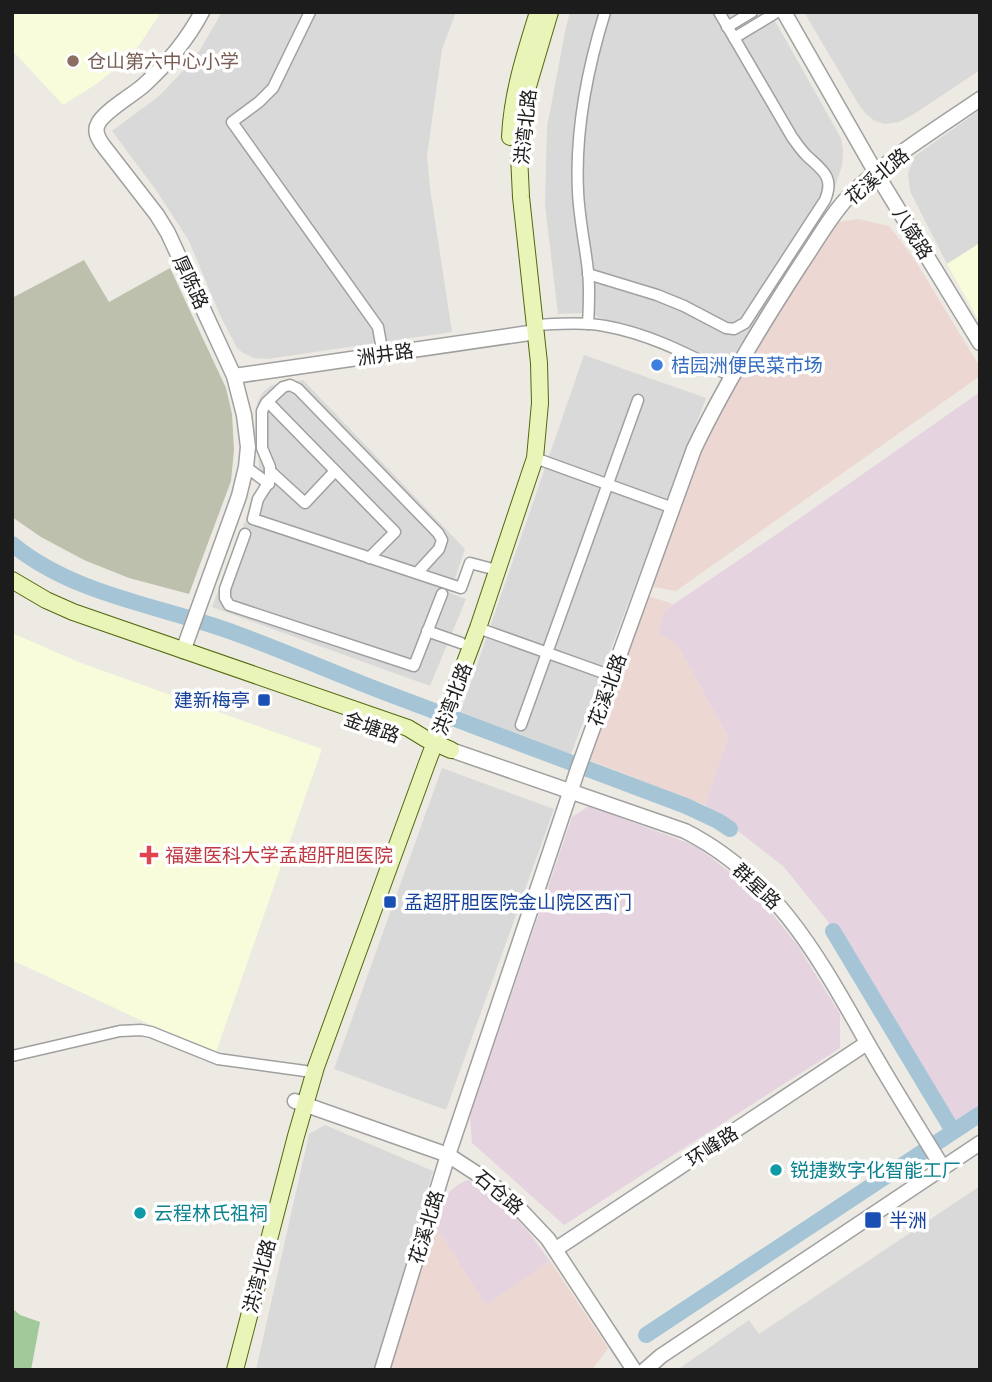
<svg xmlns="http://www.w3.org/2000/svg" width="992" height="1382" viewBox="0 0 992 1382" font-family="Mulish,'Noto Sans SC',sans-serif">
	<rect width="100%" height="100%" fill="#eceae2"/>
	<g fill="#dad9d9">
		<path d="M222 12H456L442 49 427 156 430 188 452 332 267 359 254 358 243 353 237 348 220 315 189 241 156 190 112 131 159 96 180 74 197 55Z"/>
		<path d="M570 12H770L841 138 843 151 842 166 833 193 782 279 734 355 730 358 720 361 705 358 667 340 595 316 583 313 558 314 545 205 547 127 566 27Z"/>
		<path d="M804 12H980V70L914 114 899 122 885 124 875 121 866 114 859 105Z"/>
		<path d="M980 110V243L947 264 910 191 908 173 915 156Z"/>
		<path d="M584 355 706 398 571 754 460 714Z"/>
		<path d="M303 380 465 549 450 593 466 599 430 686 212 607 245 522 252 497 260 488 261 469 259 468 257 403 263 392 272 385Z"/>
		<path d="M442 768 554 809 446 1110 334 1069Z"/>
		<path d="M325 1125 433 1171 375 1370H256L309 1134Z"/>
		<path d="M980 1186V1370H677L749 1320 759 1334Z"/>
	</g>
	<g fill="#ecd7d2">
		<path d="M858 219 889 226 913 257 980 367V376L676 591 648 586 703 442 736 379 827 236 839 222Z"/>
		<path d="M645 595 673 604 665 610 677 644 728 737 705 805 589 760Z"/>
		<path d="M434 1223 486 1304 550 1261 608 1348 592 1370H389Z"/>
	</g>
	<g fill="#e5d4e0">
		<path d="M980 392V1122L966 1130 956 1127 834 929 784 867 705 805 728 737 677 644 658 633 665 610 780 532Z"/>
		<path d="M589 806 696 846 754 891 798 946 840 1014V1048L564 1225 472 1143 470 1116 572 817Z"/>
		<path d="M467 1180 476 1183 507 1209 527 1230 550 1261 486 1305 434 1223 450 1191 459 1184Z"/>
	</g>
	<g fill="#f8fcdb">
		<path d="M12 12H161L140 44 119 66 98 83 63 105 12 50Z"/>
		<path d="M980 243V323L947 264Z"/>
		<path d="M12 633 81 663 322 749 215 1055 12 960Z"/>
	</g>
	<path fill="#bec0ae" d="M84 260 109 302 170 268 226 388 232 414 234 450 231 481 189 594 129 578 84 560 41 537 12 517V298Z"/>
	<path fill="#a1c99a" d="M12 1308 20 1315 40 1322 31 1370H12Z"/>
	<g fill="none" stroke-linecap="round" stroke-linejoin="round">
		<g stroke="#a5c5d7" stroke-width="16">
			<path d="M12 544C74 595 158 605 232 632 285 651 336 674 389 694 488 731 587 768 686 806L718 821 730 829"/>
			<path d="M833 931 953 1131"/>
			<path d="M646 1335 980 1114"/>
		</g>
		<defs>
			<g id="minor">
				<path d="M310 12 273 88 259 102 232 122 378 327 383 355"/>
				<path d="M727 27 752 12"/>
				<path d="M734 38 777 12"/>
				<path d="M588 274 657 295 684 306 726 328 734 329 745 323 825 200C835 177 822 170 807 156 801 150 797 144 792 137L719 12"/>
				<path d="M588 324C589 306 590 289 588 271 585 244 579 218 578 191 575 130 587 70 605 12"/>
				<path d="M535 325C558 324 582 322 605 326 651 334 691 356 731 376"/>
				<path d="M268 402 395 532 369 558"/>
				<path d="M535 458 673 508"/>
				<path d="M246 467 269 484"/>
				<path d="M270 471 305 503 335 471"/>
				<path d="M245 534 225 589V598L229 605 414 666 442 594"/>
				<path d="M417 573 439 549 442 540 438 533 298 389 290 385 283 387 266 403 262 411V448L270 467V480L258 499 253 519 461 588 470 563 489 568"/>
				<path d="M478 628 612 676"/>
				<path d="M427 631 461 643"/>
				<path d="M521 725 638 400"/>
				<path d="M12 1056 120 1031 141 1030 151 1032 218 1059 305 1071"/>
			</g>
			<g id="tertiary">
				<path d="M784 12 876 173 980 343"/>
				<path d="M234 376 536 332"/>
				<path d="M183 651 239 496 246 467 248 447 244 415 234 376 168 233 157 215 102 144C98 138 94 131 98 124 103 112 133 95 144 85 167 64 187 40 202 12"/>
				<path d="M451 750 685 831C777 878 819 958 868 1044 892 1086 918 1127 943 1168"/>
				<path d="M295 1101 448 1155 488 1181 514 1203 548 1239 634 1370"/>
				<path d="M556 1249 867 1043"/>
				<path d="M382 1370 448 1155 578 769 694 449C725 384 762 324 801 264 817 241 831 214 851 194 889 158 936 129 980 99"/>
				<path d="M645 1370 661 1356 980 1143"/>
			</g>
			<g id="secondary">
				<path d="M510 137C512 93 525 54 538 12"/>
				<path d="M12 580 46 600 73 612 408 728 426 739 451 750"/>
				<path d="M235 1370 296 1136 316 1067 426 766 478 628 535 458 540 403 539 363 521 197 519 155 522 121 526 93 550 12"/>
			</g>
		</defs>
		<use href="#minor" stroke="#a0a0a0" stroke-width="13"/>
		<use href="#tertiary" stroke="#a0a0a0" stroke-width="17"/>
		<use href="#secondary" stroke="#52690d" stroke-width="18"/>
		<use href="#minor" stroke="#fff" stroke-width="10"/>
		<use href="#tertiary" stroke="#fff" stroke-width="14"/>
		<use href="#secondary" stroke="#e9f4b9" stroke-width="16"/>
	</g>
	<circle fill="#8d6e63" stroke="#fff" stroke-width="2.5" cx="73" cy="61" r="7"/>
	<circle fill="#3f7fe0" stroke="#fff" stroke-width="2.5" cx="657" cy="365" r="7"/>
	<g fill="#1a4fb4" stroke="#fff" stroke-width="2.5">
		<rect x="257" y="693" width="14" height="14" rx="3.5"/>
		<rect x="383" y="895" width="14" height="14" rx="3.5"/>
		<rect x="864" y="1211" width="18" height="18" rx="3.5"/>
	</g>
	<path fill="#e0444e" stroke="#fff" stroke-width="2.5" d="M145.5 844.5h7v7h7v7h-7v7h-7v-7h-7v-7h7z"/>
	<g fill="#0f9aa8" stroke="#fff" stroke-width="2.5">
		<circle cx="776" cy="1170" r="7"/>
		<circle cx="140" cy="1213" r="7"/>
	</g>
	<g text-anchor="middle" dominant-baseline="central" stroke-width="7" stroke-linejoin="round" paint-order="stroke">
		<g font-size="19" fill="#785e54" stroke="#fff" text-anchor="start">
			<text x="87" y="61">仓山第六中心小学</text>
		</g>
		<g font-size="19" fill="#1c1c1c" stroke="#fff">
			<text transform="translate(525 127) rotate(-84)">洪湾北路</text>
			<text transform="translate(877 176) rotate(-40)">花溪北路</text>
			<text transform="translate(913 233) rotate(58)">八箴路</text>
			<text transform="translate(191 282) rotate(65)">厚陈路</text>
			<text transform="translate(385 354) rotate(-8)">洲井路</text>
			<text transform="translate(607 690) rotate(-70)">花溪北路</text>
			<text transform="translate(452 699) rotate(-69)">洪湾北路</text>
			<text transform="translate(372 727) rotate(19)">金塘路</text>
			<text transform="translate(757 886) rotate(43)">群星路</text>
			<text transform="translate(712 1146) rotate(-33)">环峰路</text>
			<text transform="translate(499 1192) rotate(40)">石仓路</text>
			<text transform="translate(426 1227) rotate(-73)">花溪北路</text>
			<text transform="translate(259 1276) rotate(-75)">洪湾北路</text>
		</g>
		<g font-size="19" fill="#366cbe" stroke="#fff" text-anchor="start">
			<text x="671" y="365">桔园洲便民菜市场</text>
		</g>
		<g font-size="19" fill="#164399" stroke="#fff" text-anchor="start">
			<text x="250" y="700" text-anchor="end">建新梅亭</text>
			<text x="404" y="902">孟超肝胆医院金山院区西门</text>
			<text x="889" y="1220">半洲</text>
		</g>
		<g font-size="19" fill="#be3a42" stroke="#fff" text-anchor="start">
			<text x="165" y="855">福建医科大学孟超肝胆医院</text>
		</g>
		<g font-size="19" fill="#0d838f" stroke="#fff" text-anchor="start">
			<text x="790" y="1170">锐捷数字化智能工厂</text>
			<text x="154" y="1213">云程林氏祖祠</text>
		</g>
	</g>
	<rect width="992" height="1382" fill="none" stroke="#1c1c1c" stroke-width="28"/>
</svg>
